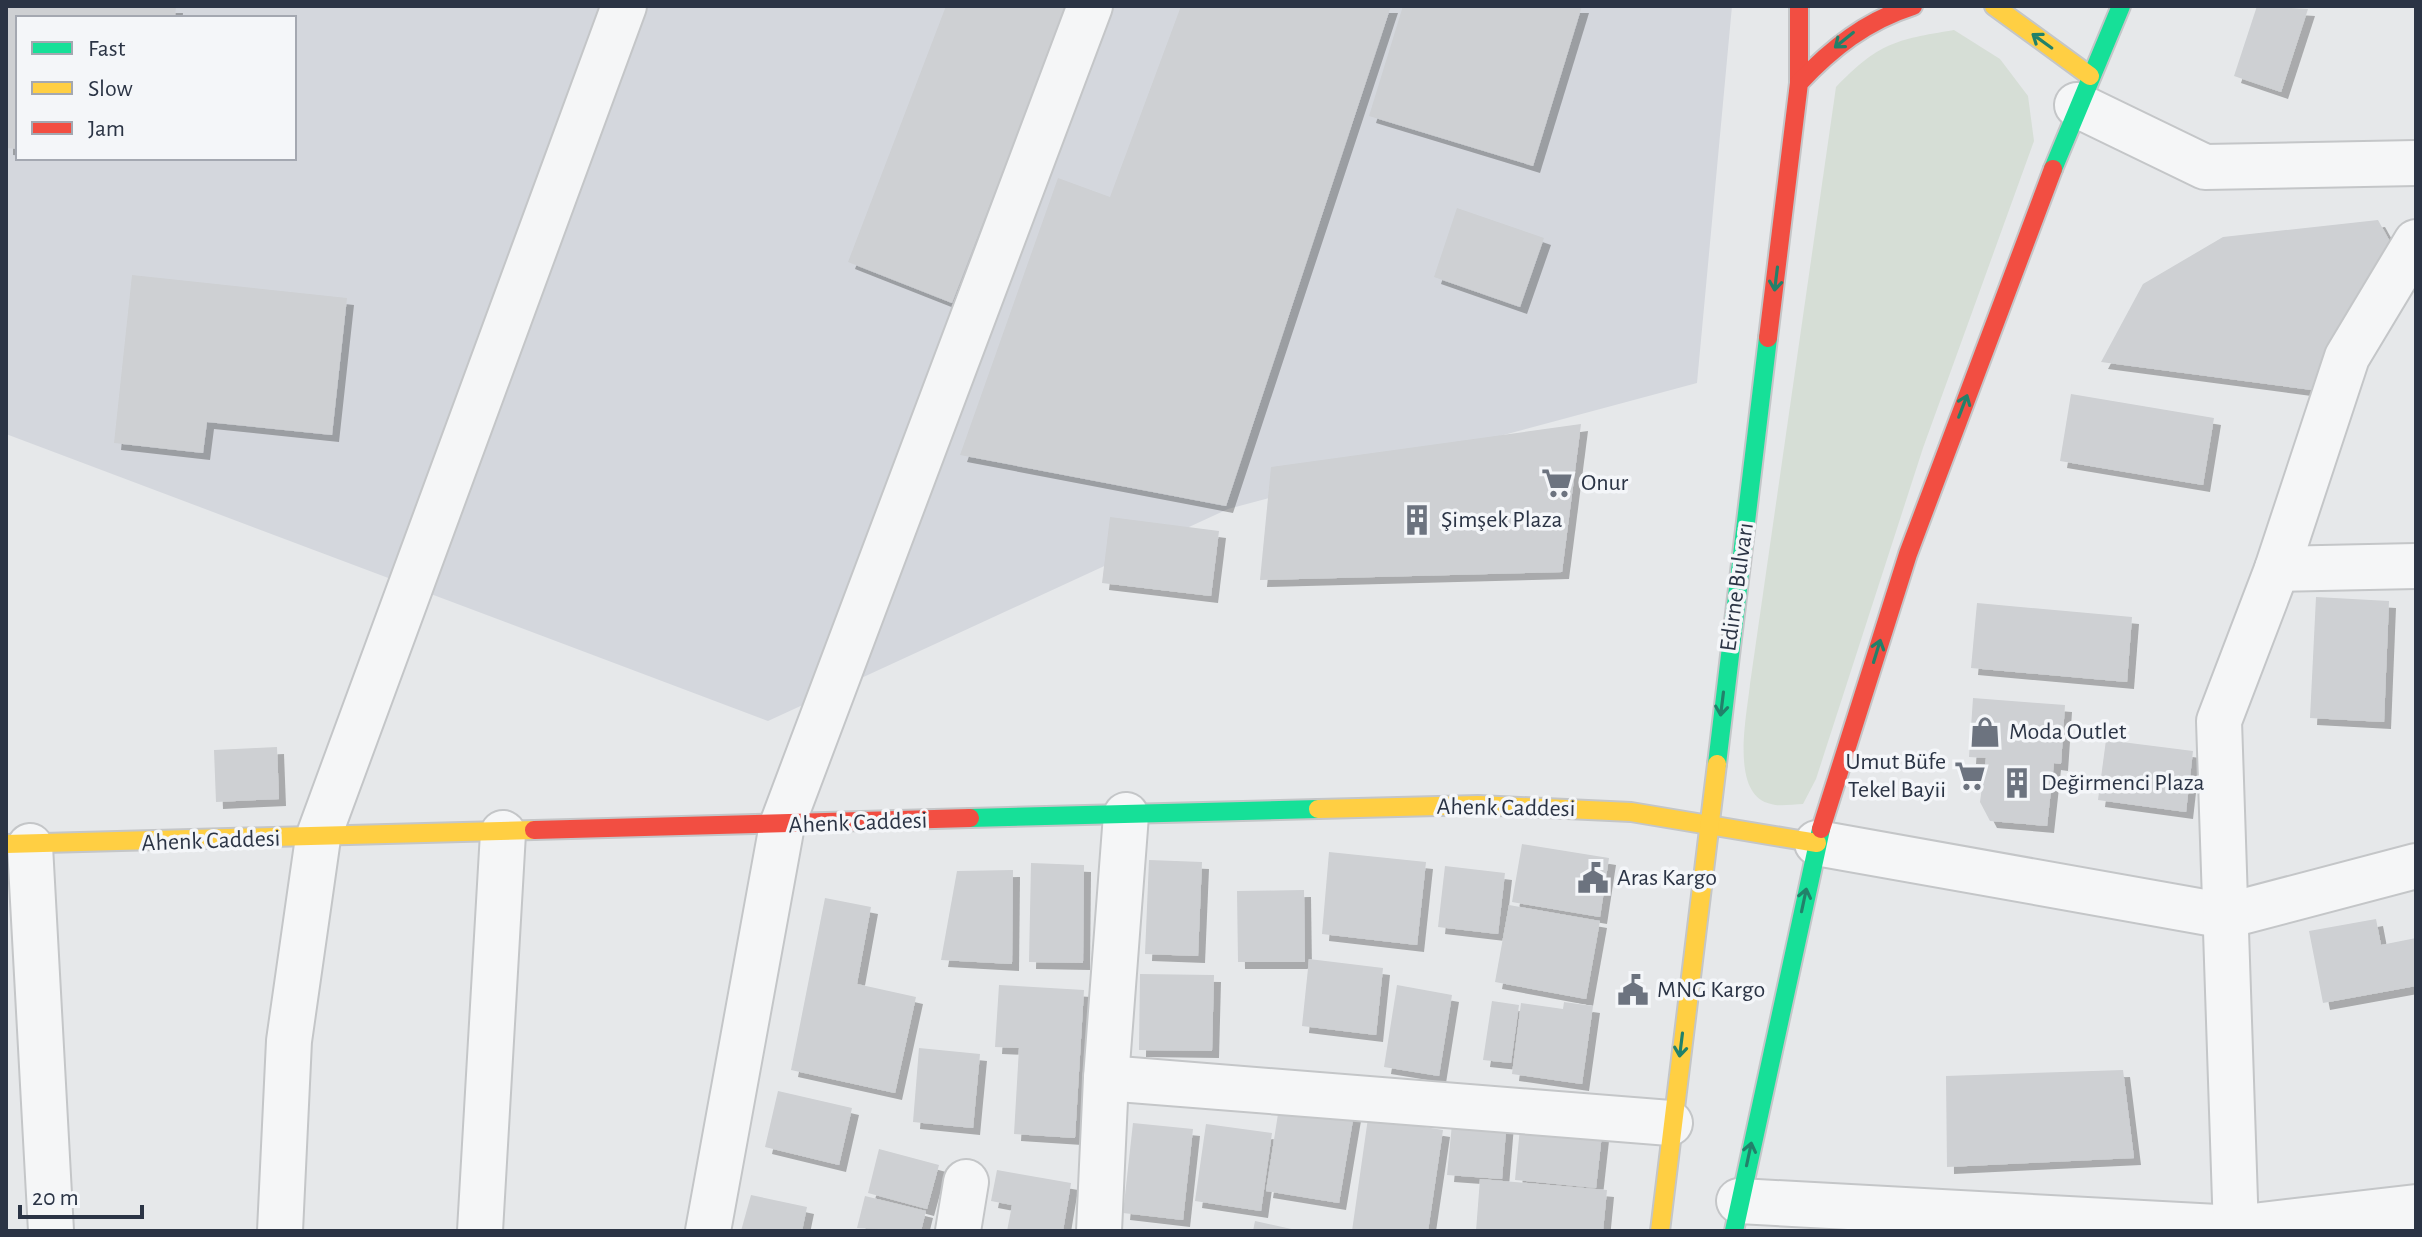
<svg xmlns="http://www.w3.org/2000/svg" width="2422" height="1237" viewBox="0 0 2422 1237" font-family="'Alegreya Sans',sans-serif">
	<defs>
		<filter id="shadow"><feDropShadow dx="7" dy="7" stdDeviation="0" flood-color="#0004"/></filter>
	</defs>
	<rect width="100%" height="100%" fill="#e6e8ea"/>
	<path fill="#d4d7dd" fill-rule="evenodd" d="M6 6H1732L1697 383 1228 509 768 721 6 434ZM18 18H294V158H18Z"/>
	<path fill="#d6ded6" d="M1954 30 2000 59 2028 96 2034 141 1923 448 1816 779 1803 804C1793 804 1780 807 1771 804 1729 795 1747 715 1750 684L1836 87C1879 43 1894 40 1954 30Z"/>
	<g fill="#ced0d3" filter="url(#shadow)">
		<path d="M6 6H176L175 18H18V149L6 148Z"/>
		<path d="M946 6H1067L952 303 848 262Z"/>
		<path d="M1181 6H1391L1226 506 960 455 1058 178 1110 197Z"/>
		<path d="M1403 6H1582L1533 166 1369 116Z"/>
		<path d="M2257 6 2308 9 2281 92 2234 76Z"/>
		<path d="M1457 208 1544 238 1520 307 1434 277Z"/>
		<path d="M2378 220 2393 247 2312 390 2101 362 2143 284 2223 237Z"/>
		<path d="M132 275 347 298 332 435 207 422 203 453 114 443Z"/>
		<path d="M2071 394 2214 418 2203 485 2060 461Z"/>
		<path d="M1581 424 1562 572 1260 580 1271 467Z"/>
		<path d="M1110 517 1219 531 1211 596 1102 583Z"/>
		<path d="M2316 597 2389 601 2384 722 2310 718Z"/>
		<path d="M1977 603 2132 617 2127 682 1971 668Z"/>
		<path d="M1973 698 2065 705 2061 764 2054 763 2047 826 1990 821 1980 802 1986 758 1969 757Z"/>
		<path d="M2106 740 2193 751 2186 812 2098 800Z"/>
		<path d="M277 747 279 799 216 802 214 750Z"/>
		<path d="M1522 844 1609 858 1600 917 1512 902Z"/>
		<path d="M1329 852 1426 862 1417 945 1322 934Z"/>
		<path d="M1149 860 1202 862 1198 956 1145 954Z"/>
		<path d="M1031 863 1084 865 1083 963 1029 962Z"/>
		<path d="M1445 866 1505 873 1498 934 1438 927Z"/>
		<path d="M1013 870 1012 964 941 960 957 871Z"/>
		<path d="M1304 890 1305 962H1238L1237 891Z"/>
		<path d="M825 898 871 907 857 984 916 997 895 1093 791 1070Z"/>
		<path d="M1509 905 1600 921 1586 999 1495 982Z"/>
		<path d="M2376 919 2381 945 2416 938V986L2323 1003 2309 931Z"/>
		<path d="M1309 959 1383 968 1376 1035 1302 1026Z"/>
		<path d="M1140 974 1214 975 1212 1051 1139 1050Z"/>
		<path d="M999 985 1084 990 1075 1138 1014 1134 1019 1048 995 1047Z"/>
		<path d="M1397 985 1452 995 1439 1076 1384 1067Z"/>
		<path d="M1492 1001 1519 1005 1511 1063 1483 1060Z"/>
		<path d="M1564 1002 1593 1006 1582 1084 1512 1074 1521 1003 1563 1009Z"/>
		<path d="M919 1048 980 1054 973 1128 913 1122Z"/>
		<path d="M2123 1070 2134 1158 1947 1167 1946 1076Z"/>
		<path d="M778 1091 852 1108 839 1165 765 1147Z"/>
		<path d="M1280 1101 1354 1114 1339 1203 1266 1191Z"/>
		<path d="M1453 1114 1507 1119 1502 1179 1447 1175Z"/>
		<path d="M1521 1117 1603 1125 1596 1188 1515 1180Z"/>
		<path d="M1368 1118 1443 1130 1428 1231H1352Z"/>
		<path d="M1133 1123 1193 1129 1183 1220 1123 1213Z"/>
		<path d="M1206 1124 1272 1133 1261 1211 1195 1201Z"/>
		<path d="M879 1149 939 1165 927 1209 868 1193Z"/>
		<path d="M997 1170 1071 1183 1063 1231H1007L1012 1205 991 1201Z"/>
		<path d="M1480 1179 1607 1190 1603 1231H1476Z"/>
		<path d="M751 1195 807 1207 802 1231H741Z"/>
		<path d="M865 1196 926 1211 921 1231 857 1228Z"/>
		<path d="M1255 1221 1296 1230V1231H1253Z"/>
	</g>
	<g fill="none" stroke-linecap="round" stroke-linejoin="round">
		<defs>
			<g id="street">
				<path d="M2077 105 2205 167 2416 163"/>
				<path d="M2277 569 2416 566"/>
				<path d="M1817 843 2226 916 2416 866"/>
				<path d="M30 846 51 1231"/>
				<path d="M1106 1078 1670 1123"/>
				<path d="M1739 1201 2236 1228 2416 1207"/>
				<path d="M280 1231 289 1041 318 838 624 6"/>
				<path d="M480 1231 503 833"/>
				<path d="M708 1231 782 825 1090 6"/>
				<path d="M958 1231 966 1182"/>
				<path d="M1099 1231 1106 1078 1126 815"/>
				<path d="M2236 1231 2219 721 2277 569 2347 357 2416 242"/>
			</g>
			<g id="fast">
				<path d="M2053 169 2121 6"/>
				<path d="M1717 764 1768 338"/>
				<path d="M970 818 1318 809"/>
				<path d="M1734 1231 1821 829"/>
			</g>
			<g id="slow">
				<path d="M1994 6 2090 76"/>
				<path d="M1318 809 1478 805 1631 812 1817 843"/>
				<path d="M6 844 534 830"/>
				<path d="M1660 1231 1717 764"/>
			</g>
			<g id="jam">
				<path d="M1799 6V83"/>
				<path d="M1768 338 1799 83C1832 48 1866 21 1913 6"/>
				<path d="M1821 829 1908 554 2053 169"/>
				<path d="M534 830 970 818"/>
			</g>
		</defs>
		<use href="#street" stroke="#c4c6c8" stroke-width="48"/>
		<use href="#fast" stroke="#c4c6c8" stroke-width="22"/>
		<use href="#slow" stroke="#c4c6c8" stroke-width="22"/>
		<use href="#jam" stroke="#c4c6c8" stroke-width="22"/>
		<use href="#street" stroke="#f5f6f7" stroke-width="44"/>
		<use href="#fast" stroke="#16e098" stroke-width="18"/>
		<use href="#slow" stroke="#ffcf43" stroke-width="18"/>
		<use href="#jam" stroke="#f24e42" stroke-width="18"/>
	</g>
	<defs><path id="oneway-shaft" d="M-6 0H5M1.5-3L5.5 0L1.5 3" fill="none" stroke-width="1.6" stroke-linecap="round" stroke-linejoin="round" transform="scale(2)"/></defs>
	<g stroke="#22816a">
		<use href="#oneway-shaft" transform="translate(1844 40) rotate(141)"/>
		<use href="#oneway-shaft" transform="translate(2042 41) rotate(-144)"/>
		<use href="#oneway-shaft" transform="translate(1776 279) rotate(97)"/>
		<use href="#oneway-shaft" transform="translate(1963 406) rotate(-69)"/>
		<use href="#oneway-shaft" transform="translate(1877 651) rotate(-73)"/>
		<use href="#oneway-shaft" transform="translate(1722 704) rotate(97)"/>
		<use href="#oneway-shaft" transform="translate(1804 900) rotate(-78)"/>
		<use href="#oneway-shaft" transform="translate(1681 1045) rotate(97)"/>
		<use href="#oneway-shaft" transform="translate(1749 1154) rotate(-78)"/>
	</g>
	<defs>
		<symbol id="supermarket-bare" viewBox="-9 -9 18 18"><path d="M-6-5.5h2.5l.6 2H6L4.5 2H-2.5L-4.4-4H-6ZM-1.5 3.2a1.3 1.3 0 1 0 .1 0ZM3 3.2a1.3 1.3 0 1 0 .1 0Z" fill="#6c737f" stroke="#f4f6f9" stroke-width="2.5" paint-order="stroke"/></symbol>
		<symbol id="building-bare" viewBox="-9 -9 18 18"><path d="M-4-6H4V6H1V3H-1V6H-4ZM-2.5-4.3h1.7v1.8h-1.7ZM.8-4.3h1.7v1.8H.8ZM-2.5-1h1.7V.8h-1.7ZM.8-1h1.7V.8H.8Z" fill="#6c737f" stroke="#f4f6f9" stroke-width="2.5" paint-order="stroke"/></symbol>
		<symbol id="shop-bare" viewBox="-9 -9 18 18"><path d="M-5-2.5h2.3a2.7 3.5 0 0 1 5.4 0H5L5.5 6h-11ZM-1.5-2.5h3a1.5 2.3 0 0 0-3 0Z" fill="#6c737f" stroke="#f4f6f9" stroke-width="2.5" paint-order="stroke"/></symbol>
		<symbol id="civic-bare" viewBox="-9 -9 18 18"><path d="M-.6-6.5H3V-4.5H.6V-3L4-1V1h2V6H-6V1h2V-1L-.6-3ZM-1.2 2.5V6h2.4V2.5Z" fill="#6c737f" stroke="#f4f6f9" stroke-width="2.5" paint-order="stroke"/></symbol>
	</defs>
	<g fill-rule="evenodd">
		<use href="#supermarket-bare" x="1535" y="461" width="44" height="44"/>
		<use href="#building-bare" x="1395" y="498" width="44" height="44"/>
		<use href="#shop-bare" x="1963" y="710" width="44" height="44"/>
		<use href="#supermarket-bare" x="1948" y="754" width="44" height="44"/>
		<use href="#building-bare" x="1995" y="761" width="44" height="44"/>
		<use href="#civic-bare" x="1571" y="856" width="44" height="44"/>
		<use href="#civic-bare" x="1611" y="968" width="44" height="44"/>
	</g>
	<g text-anchor="middle" dominant-baseline="central" stroke-width="7" stroke-linejoin="round" paint-order="stroke">
		<g font-size="24" fill="#2b3445" stroke="#f4f6f9" text-anchor="start">
			<text x="1581" y="483">Onur</text>
			<text x="1441" y="520">Şimşek Plaza</text>
			<text x="2009" y="732">Moda Outlet</text>
			<text x="1946" y="762" text-anchor="end">Umut Büfe<tspan x="1946" dy="28">Tekel Bayii</tspan></text>
			<text x="2041" y="783">Değirmenci Plaza</text>
			<text x="1617" y="878">Aras Kargo</text>
			<text x="1657" y="990">MNG Kargo</text>
		</g>
		<g font-size="24" fill="#2b3445" stroke="#f4f6f9">
			<text transform="translate(1737 587) rotate(-82)">Edirne Bulvarı</text>
			<text transform="translate(1506 808) rotate(1)">Ahenk Caddesi</text>
			<text transform="translate(858 823) rotate(-2)">Ahenk Caddesi</text>
			<text transform="translate(211 841) rotate(-2)">Ahenk Caddesi</text>
		</g>
	</g>
	<rect width="2422" height="1237" fill="none" stroke="#2b3445" stroke-width="16"/>
	<rect x="16" y="16" width="280" height="144" fill="#f4f6f9" stroke="#a4a8b1" stroke-width="2"/>
	<rect x="32" y="42" width="40" height="12" fill="#16e098" stroke="#a4a8b1" stroke-width="2"/>
	<text x="88" y="56" font-size="24" fill="#2b3445">Fast</text>
	<rect x="32" y="82" width="40" height="12" fill="#ffcf43" stroke="#a4a8b1" stroke-width="2"/>
	<text x="88" y="96" font-size="24" fill="#2b3445">Slow</text>
	<rect x="32" y="122" width="40" height="12" fill="#f24e42" stroke="#a4a8b1" stroke-width="2"/>
	<text x="88" y="136" font-size="24" fill="#2b3445">Jam</text>
	<path d="M20 1205v12h122v-12" fill="none" stroke="#2b3445" stroke-width="4"/>
	<text x="32" y="1205" font-size="24" fill="#2b3445" stroke="#f4f6f9" stroke-width="6" paint-order="stroke">20 m</text>
</svg>
